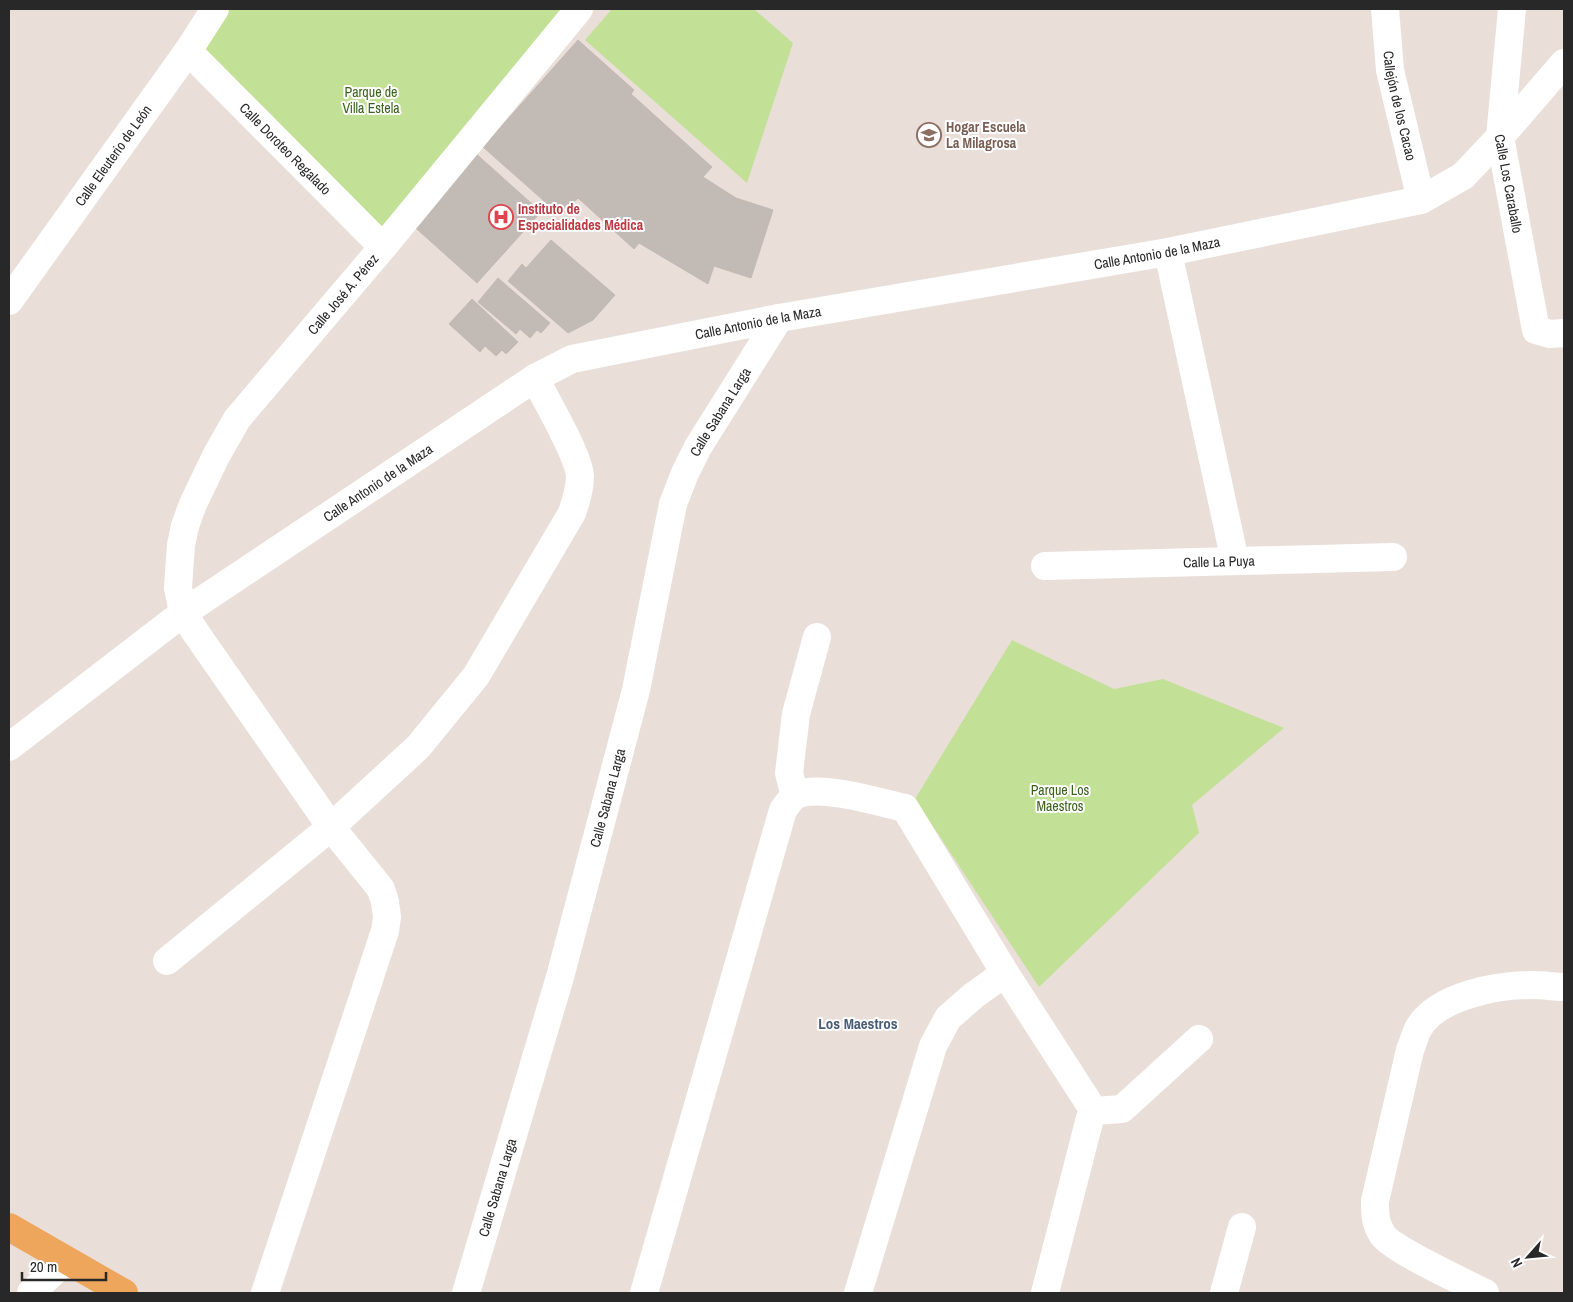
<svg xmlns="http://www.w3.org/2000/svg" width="1573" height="1302" viewBox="0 0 1573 1302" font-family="'Archivo Narrow',sans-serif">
	<rect width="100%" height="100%" fill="#eaded9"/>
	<g fill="#c2e096">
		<path d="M217 9H563L382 235 188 51Z"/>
		<path d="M612 9H754L793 43 747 183 585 40Z"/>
		<path d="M1012 640 1114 689 1163 679 1284 728 1192 805 1199 833 1039 987 915 799Z"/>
	</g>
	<g fill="#c2bab5" stroke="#c5bab3">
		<path d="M578 40 634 90 631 94 712 167 703 177 736 198 773 210 751 278 714 266 708 284 639 243 634 249 578 198 561 216 483 147Z"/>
		<path d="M473 151 541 212 477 283 409 222Z"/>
		<path d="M551 240 615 295 593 320 568 333 508 281 522 264 526 268Z"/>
		<path d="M498 278 550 323 541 333 537 330 530 338 520 329 516 334 478 302Z"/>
		<path d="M472 299 518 342 506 354 502 350 496 356 485 346 480 352 449 324Z"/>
	</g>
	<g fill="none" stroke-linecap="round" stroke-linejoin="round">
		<g stroke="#fff" stroke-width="28">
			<path id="s1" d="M1385 9 1390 70 1421 200"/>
			<path id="s2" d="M1512 9 1500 137 1536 330 1550 334 1564 333"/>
			<path id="s3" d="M188 51 383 247"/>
			<path d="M1168 252 1235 561"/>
			<path id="s4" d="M9 301 188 51 215 9"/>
			<path id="s5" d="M1045 566 1393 557"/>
			<path id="s6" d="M9 747 183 613 535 378 572 359 779 318 1168 252 1421 200 1463 176 1500 137 1564 63"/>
			<path d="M795 796 789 773 796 714 817 637"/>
			<path d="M167 961 331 827 418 747 476 676 572 513C576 501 580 489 580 476 578 453 546 401 535 378"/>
			<path d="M1094 1111 1122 1109 1199 1039"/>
			<path d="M31 1293 65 1261"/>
			<path id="s7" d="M265 1293 385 931 387 917 385 902 381 889 331 827 196 633 183 613 178 588 181 545 185 526 193 504 216 456 237 419 383 247 579 9"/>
			<path id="s8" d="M466 1293 560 977 636 690 673 504 685 473 698 447 779 318"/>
			<path d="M644 1293 783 810C787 805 791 798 796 795 820 784 878 802 905 808L1005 973 1094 1111 1090 1118 1045 1293"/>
			<path d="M858 1293 933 1046 948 1018 973 996 1005 973"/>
			<path d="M1224 1293 1242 1227"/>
			<path d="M1485 1293C1466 1283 1391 1249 1382 1234 1375 1223 1375 1213 1375 1201L1410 1050C1413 1043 1415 1035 1418 1029 1437 995 1499 985 1533 985 1544 985 1554 987 1564 987"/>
		</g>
		<path stroke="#eda65b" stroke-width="28" d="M9 1227 124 1293"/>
	</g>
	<defs>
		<symbol id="school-ring" viewBox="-11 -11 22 22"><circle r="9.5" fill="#fff" stroke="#8d6e63" stroke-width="1.5"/><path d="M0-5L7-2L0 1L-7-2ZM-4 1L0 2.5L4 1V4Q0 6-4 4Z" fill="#8d6e63"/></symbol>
		<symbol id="hospital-ring" viewBox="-11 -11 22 22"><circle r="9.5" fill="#fff" stroke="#e0444e" stroke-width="1.5"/><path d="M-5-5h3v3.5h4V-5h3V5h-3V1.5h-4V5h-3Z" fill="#e0444e"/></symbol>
	</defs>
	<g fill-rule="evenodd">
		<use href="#school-ring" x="915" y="121" width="28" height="28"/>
		<use href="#hospital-ring" x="487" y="203" width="28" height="28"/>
	</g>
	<g text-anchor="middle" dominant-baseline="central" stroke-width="4" stroke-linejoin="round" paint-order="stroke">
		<g font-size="14" fill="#3b621a" stroke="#fff">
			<text x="371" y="92">Parque de<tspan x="371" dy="16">Villa Estela</tspan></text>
			<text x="1060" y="790">Parque Los<tspan x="1060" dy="16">Maestros</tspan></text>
		</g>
		<g font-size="14" fill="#282828" stroke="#fff">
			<text stroke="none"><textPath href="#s1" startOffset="98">Callejón de los Cacao</textPath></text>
			<text stroke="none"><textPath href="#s3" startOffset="138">Calle Doroteo Regalado</textPath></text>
			<text stroke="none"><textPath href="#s4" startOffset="179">Calle Eleuterio de León</textPath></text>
			<text stroke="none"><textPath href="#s2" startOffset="176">Calle Los Caraballo</textPath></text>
			<text stroke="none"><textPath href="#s6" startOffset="1279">Calle Antonio de la Maza</textPath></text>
			<text stroke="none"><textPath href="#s7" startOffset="1135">Calle José A. Pérez</textPath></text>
			<text stroke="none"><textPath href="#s6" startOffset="874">Calle Antonio de la Maza</textPath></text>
			<text stroke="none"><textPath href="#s8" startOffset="920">Calle Sabana Larga</textPath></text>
			<text stroke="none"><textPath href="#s6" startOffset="454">Calle Antonio de la Maza</textPath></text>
			<text stroke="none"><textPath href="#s5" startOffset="174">Calle La Puya</textPath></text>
			<text stroke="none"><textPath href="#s8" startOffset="515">Calle Sabana Larga</textPath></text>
			<text stroke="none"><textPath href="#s8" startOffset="110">Calle Sabana Larga</textPath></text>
		</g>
		<g font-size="14" font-weight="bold" fill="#785e54" stroke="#fff" text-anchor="start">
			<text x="946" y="127">Hogar Escuela<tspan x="946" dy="16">La Milagrosa</tspan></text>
		</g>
		<g font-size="14" font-weight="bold" fill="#be3a42" stroke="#fff" text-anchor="start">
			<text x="518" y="209">Instituto de<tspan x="518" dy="16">Especialidades Médica</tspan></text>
		</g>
		<g font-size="15" font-weight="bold" fill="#495d77" stroke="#fff">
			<text x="858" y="1023">Los Maestros</text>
		</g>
	</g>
	<rect width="1573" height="1302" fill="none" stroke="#282828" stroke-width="20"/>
	<g transform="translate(1528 1257) rotate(243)" stroke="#ffffff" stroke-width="4" paint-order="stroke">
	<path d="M0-4L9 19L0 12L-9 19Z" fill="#282828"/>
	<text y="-8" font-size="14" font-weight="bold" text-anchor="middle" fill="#282828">N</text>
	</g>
	<path d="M22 1272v8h84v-8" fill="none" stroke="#282828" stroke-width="2.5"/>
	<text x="30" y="1272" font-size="15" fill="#282828" stroke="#ffffff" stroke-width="4" paint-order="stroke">20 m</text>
</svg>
